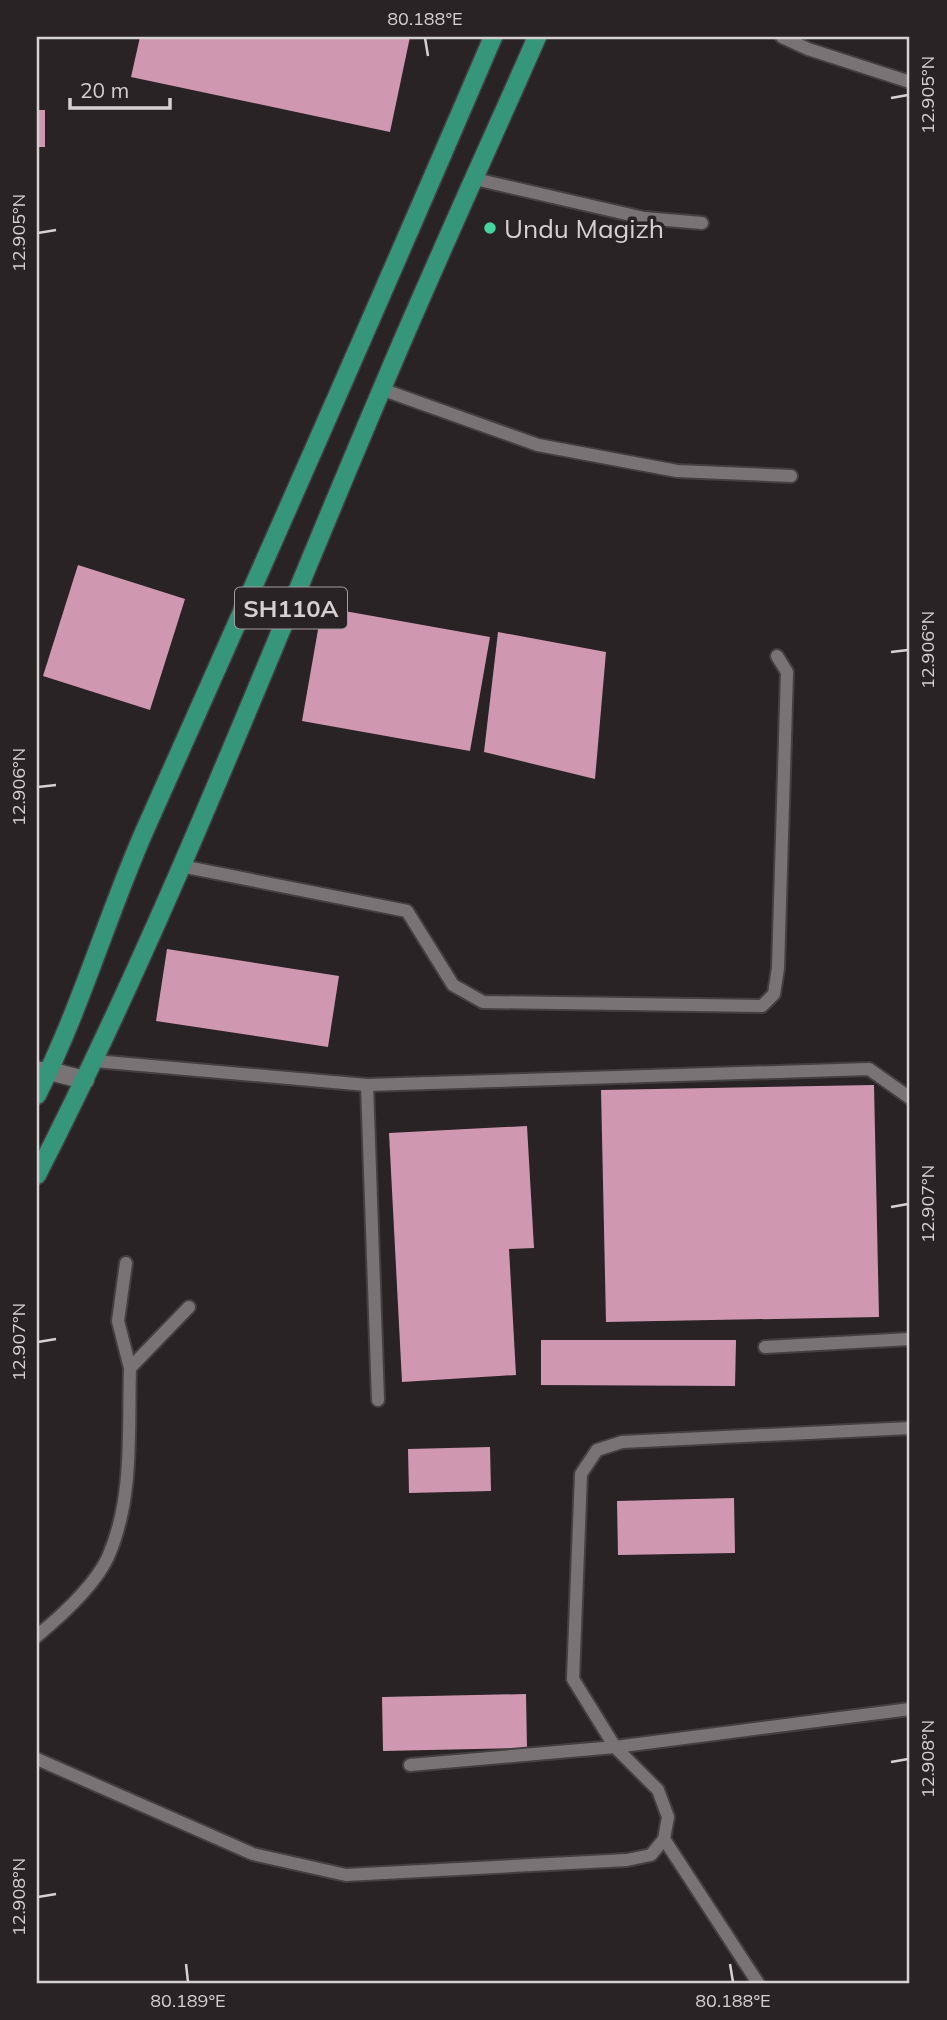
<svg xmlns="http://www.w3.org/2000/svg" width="947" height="2020" viewBox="0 0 947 2020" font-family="Mulish,sans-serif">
	<rect width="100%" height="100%" fill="#292325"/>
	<g fill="#d098b0">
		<path d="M140 37H410L390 132 131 77Z"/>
		<rect x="37" y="110" width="8" height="37"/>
		<path d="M78 565 185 599 150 710 43 676Z"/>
		<path d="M322 607 490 637 470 751 302 721Z"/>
		<path d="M498 632 606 652 595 779 484 752Z"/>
		<path d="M167 949 339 976 328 1047 156 1021Z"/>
		<path d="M874 1085 879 1317 606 1322 601 1090Z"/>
		<path d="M527 1126 534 1248 509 1249 516 1375 402 1382 389 1133Z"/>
		<path d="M541 1340H736L735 1386 541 1385Z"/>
		<path d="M490 1447 491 1491 409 1493 408 1449Z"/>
		<path d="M734 1498 735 1553 618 1555 617 1501Z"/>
		<path d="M526 1694 527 1748 383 1751 382 1697Z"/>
	</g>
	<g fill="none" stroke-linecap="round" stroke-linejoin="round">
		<defs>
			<g id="service">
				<path d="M782 37 808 49 910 82"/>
				<path d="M475 179 644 218 702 223"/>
				<path d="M381 389 538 445 677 471 791 476"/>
				<path d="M181 866 407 911 453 985 483 1002 762 1006 774 994 778 968 787 672 777 656"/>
				<path d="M95 1061 367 1085 869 1069 910 1098"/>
				<path d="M367 1085 378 1400"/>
				<path d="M126 1263 118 1321 130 1368"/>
				<path d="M765 1347 910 1339"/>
				<path d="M37 1636C60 1617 95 1585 108 1557 134 1498 128 1431 130 1368L189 1307"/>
				<path d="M37 1759 253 1854 346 1875 627 1860 651 1855 664 1839 668 1817 658 1790 615 1747 573 1679 581 1474 597 1450 622 1442 910 1428"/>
				<path d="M410 1765 615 1747 910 1709"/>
				<path d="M664 1839 758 1983"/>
			</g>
			<path id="minor" d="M37 1071H49L85 1080"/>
			<g id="primary">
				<path d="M37 1095C80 1010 106 919 144 832 262 568 379 303 493 37"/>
				<path d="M37 1175C167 921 269 654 381 391 431 272 485 155 537 37"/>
			</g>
		</defs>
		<use href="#service" stroke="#444042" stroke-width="16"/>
		<use href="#minor" stroke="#444042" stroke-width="21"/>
		<use href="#primary" stroke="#444042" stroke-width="21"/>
		<use href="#service" stroke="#7a7376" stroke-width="12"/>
		<use href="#minor" stroke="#7a7376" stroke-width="18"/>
		<use href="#primary" stroke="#36967a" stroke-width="18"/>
	</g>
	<path fill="none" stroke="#d5d1d2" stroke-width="2.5" d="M425 38 428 56M891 98 908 95M38 233 56 230M891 652 908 650M38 787 56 785M891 1207 908 1204M38 1342 56 1339M891 1762 908 1759M38 1897 56 1894M186 1964 188 1982M730 1964 733 1982"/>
	<circle fill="#45d49f" stroke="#292325" stroke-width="2.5" cx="490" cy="228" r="7"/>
	<g text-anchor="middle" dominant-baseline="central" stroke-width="7" stroke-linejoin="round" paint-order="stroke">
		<rect fill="#292325" stroke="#a19d9e" stroke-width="2" x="235" y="587.5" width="112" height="41" rx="5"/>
		<g font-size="24" font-weight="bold" fill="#d5d1d2">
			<text x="291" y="608">SH110A</text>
		</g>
		<g font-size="26" fill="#d5d1d2" stroke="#292325" text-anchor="start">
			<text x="504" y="228">Undu Magizh</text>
		</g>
	</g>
	<rect width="947" height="2020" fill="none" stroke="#292325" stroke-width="77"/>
	<path d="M70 98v10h100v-10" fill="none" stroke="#d5d1d2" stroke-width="3.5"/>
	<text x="80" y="98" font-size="21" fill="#d5d1d2" stroke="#292325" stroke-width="5" paint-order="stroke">20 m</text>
	<rect x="38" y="38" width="870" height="1944" fill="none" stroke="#d5d1d2" stroke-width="2.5"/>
	<g font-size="18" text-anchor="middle" fill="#d5d1d2">
		<text x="425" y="25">80.188°E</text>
		<text transform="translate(928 95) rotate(-90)" y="6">12.905°N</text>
		<text transform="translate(19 233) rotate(-90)" y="6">12.905°N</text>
		<text transform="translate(928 650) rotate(-90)" y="6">12.906°N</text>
		<text transform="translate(19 787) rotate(-90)" y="6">12.906°N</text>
		<text transform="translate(928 1204) rotate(-90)" y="6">12.907°N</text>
		<text transform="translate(19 1342) rotate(-90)" y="6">12.907°N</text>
		<text transform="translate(928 1759) rotate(-90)" y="6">12.908°N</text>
		<text transform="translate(19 1897) rotate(-90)" y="6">12.908°N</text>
		<text x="188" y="2007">80.189°E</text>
		<text x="733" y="2007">80.188°E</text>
	</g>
</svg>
